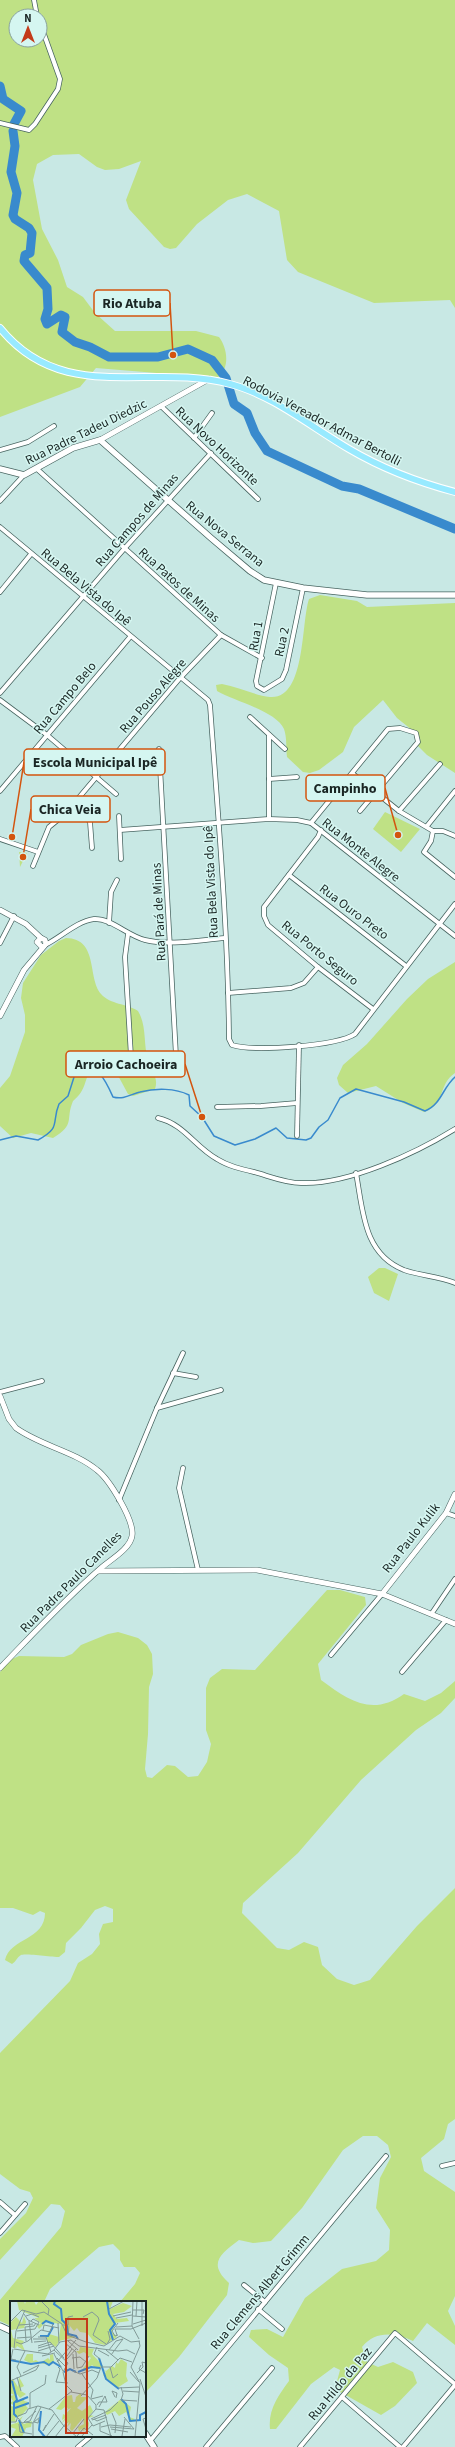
<svg xmlns="http://www.w3.org/2000/svg" width="455" height="2447" viewBox="0 0 455 2447" font-family="'Source Sans 3',sans-serif">
	<rect width="100%" height="100%" fill="#c8e8e4"/>
	<g fill="#bfe185" fill-rule="evenodd">
		<path d="M0 0H455V308L450 300 374 303 298 272 287 260 279 211 247 194 228 200 197 224 176 248 170 249 164 247 129 209 126 200 141 161 119 169 105 170 97 167 79 154 53 155 37 164 33 180 42 229 58 260 67 287 83 297 95 313 115 331H196L219 337C228 349 230 369 217 378L96 368 80 387 0 417ZM16 16H40V40H16Z"/>
		<path d="M320 595 357 601 367 607 455 603V773L427 755 418 746 412 730 397 718 383 700 354 727 343 752 319 770 310 773 303 772 287 757C286 749 287 737 284 729 276 711 234 701 217 691L216 685 222 684C238 687 254 695 270 697 306 700 301 622 309 599Z"/>
		<path d="M385 812 420 829 401 852 373 829Z"/>
		<path d="M19 852 27 853 20 867Z"/>
		<path d="M66 938C99 939 87 977 101 994 111 1005 126 1003 138 1011 147 1026 143 1043 148 1060 151 1071 159 1077 155 1089L133 1096 128 1094 115 1070 111 1067 94 1068C82 1078 89 1088 73 1101 65 1120 76 1124 53 1138L31 1133 13 1138 0 1126V1088L10 1076 25 1032V1015L21 998 23 983 41 955 59 941Z"/>
		<path d="M455 962V1073C438 1084 446 1104 424 1112L403 1103 376 1086 348 1093 339 1085 337 1078 343 1065 367 1044 407 999 428 979Z"/>
		<path d="M379 1268H385L398 1274 389 1301 374 1293 368 1277Z"/>
		<path d="M327 1590H340L365 1597 366 1605 318 1664 321 1680C348 1700 372 1717 404 1694L425 1701 441 1693 455 1681V1698L441 1713 416 1730 361 1780 298 1853 243 1903 242 1913 277 1948 289 1950 304 1942 318 1947 322 1965 337 1979 354 1985 370 1980 417 1926 455 1888V2119L448 2124 444 2139 421 2158 424 2171 455 2192V2296L448 2311 455 2326V2345L427 2323 413 2341C395 2333 376 2330 362 2347L367 2362 378 2367 393 2362 413 2372 417 2383 395 2406 381 2415 335 2389 340 2370 334 2367 311 2384 276 2429H270C268 2410 278 2396 289 2381L288 2368 269 2355 249 2337 251 2330 267 2329 283 2337 305 2298 342 2269 376 2261 389 2250 390 2230 376 2208 380 2178 391 2157 388 2145 377 2136H363L343 2150 302 2208 271 2241 253 2243 239 2240C221 2254 207 2263 229 2283L227 2295 179 2357 145 2393V2302H120L135 2284 140 2273 135 2267H124L120 2260V2251L113 2244 99 2247 50 2289 44 2302H11V2326L0 2321V2300L61 2227 65 2211 60 2205 51 2204 0 2260V2239L26 2213 33 2198 30 2192 20 2189 0 2174V2053L70 1981 78 1963 92 1954 100 1944 99 1934 103 1924 113 1922V1909L105 1906 95 1910 81 1928 66 1943 65 1952 59 1957C52 1957 24 1953 21 1955 17 1957 16 1962 12 1964L5 1960C10 1938 45 1940 45 1913L40 1911 33 1915 13 1908H0V1672L10 1660 19 1656 64 1657 72 1654 81 1645 108 1634 118 1632 138 1638 147 1645 152 1654 153 1674 149 1687 148 1734 145 1769 147 1777 152 1778 167 1765 175 1766 188 1777 198 1776 207 1762 211 1744 206 1730V1688L210 1678 222 1669 255 1670Z"/>
	</g>
	<g fill="none" stroke-linecap="round" stroke-linejoin="round">
		<path stroke="#398acd" stroke-width="1.5" d="M0 1140 16 1136 38 1140C62 1127 51 1123 59 1104L68 1096 75 1074C96 1058 106 1081 113 1097 124 1100 131 1094 140 1092 156 1088 175 1088 189 1095L190 1106 202 1117 214 1136 235 1145 255 1139 276 1128 287 1138 306 1140 311 1138 319 1127 328 1120 340 1098 356 1089 404 1102 425 1111C441 1105 443 1087 455 1077"/>
		<g stroke="#398acd" stroke-width="9">
			<path d="M0 86 3 99 21 111 14 124"/>
			<path d="M13 131 15 146 11 172 17 193 13 215 15 219 29 228 32 233 30 253 25 255 24 261 47 288 48 309 45 319 47 324 61 315 65 317 62 332 75 342 90 347 109 357H158L188 349 212 360 226 378 234 404 247 413 255 433 267 451 342 486 359 489 455 529"/>
		</g>
		<defs>
			<g id="minor">
				<path d="M34 0 37 16"/>
				<path d="M0 123 29 130 35 124 58 89 60 79 40 23"/>
				<path d="M162 407 258 499"/>
				<path d="M194 438 212 413"/>
				<path d="M0 450 28 442 54 426"/>
				<path d="M37 469 221 635 262 658"/>
				<path d="M0 501 24 475"/>
				<path d="M0 527 208 700 210 705C218 816 228 928 229 1039L232 1045C253 1052 337 1046 355 1034L455 904"/>
				<path d="M276 583 256 681 257 686 264 690 282 679 286 670 303 588"/>
				<path d="M0 592 31 554"/>
				<path d="M0 693 124 549 211 453"/>
				<path d="M0 700 47 735 116 794"/>
				<path d="M250 717 285 749"/>
				<path d="M269 735V819"/>
				<path d="M159 749 177 1074"/>
				<path d="M353 774 399 811 433 831H443L455 836"/>
				<path d="M269 779 297 777"/>
				<path d="M0 791 130 637"/>
				<path d="M399 811 440 764"/>
				<path d="M65 814 85 816 90 822 92 848"/>
				<path d="M119 816 121 859"/>
				<path d="M311 823 388 729 400 728 416 733 418 742 360 811"/>
				<path d="M427 826 455 791"/>
				<path d="M120 830 269 819 297 820 311 823 455 936"/>
				<path d="M321 830 318 837 264 907V916L268 925 318 967 373 1009"/>
				<path d="M433 831 431 841 424 852 455 877"/>
				<path d="M0 839 38 852"/>
				<path d="M33 866 49 827 65 814 180 678 221 635"/>
				<path d="M289 875 406 966"/>
				<path d="M109 923 111 892 117 880"/>
				<path d="M128 934 125 957 132 1073"/>
				<path d="M0 943 14 916"/>
				<path d="M45 945C60 938 77 921 94 919 111 918 128 936 145 940 170 946 199 940 225 938"/>
				<path d="M228 993 291 988 304 983 318 967"/>
				<path d="M217 1107 261 1106 297 1103"/>
				<path d="M158 1118C184 1124 195 1147 217 1159 228 1166 241 1169 254 1172 269 1176 285 1183 301 1183 348 1185 416 1153 455 1129"/>
				<path d="M297 1136 299 1045"/>
				<path d="M356 1173C363 1210 363 1254 404 1270 421 1276 439 1276 455 1283"/>
				<path d="M173 1373 196 1377"/>
				<path d="M0 1392 42 1381"/>
				<path d="M157 1408 221 1390"/>
				<path d="M183 1468 179 1488 198 1570"/>
				<path d="M119 1500 157 1408 183 1353"/>
				<path d="M446 1513 455 1516"/>
				<path d="M432 1613 455 1579"/>
				<path d="M331 1655 382 1594"/>
				<path d="M402 1672 446 1620"/>
				<path d="M442 2166 455 2163"/>
				<path d="M0 2202 15 2215"/>
				<path d="M0 2233 25 2204"/>
				<path d="M244 2285 265 2302"/>
				<path d="M258 2309 282 2329"/>
				<path d="M342 2397 400 2447"/>
				<path d="M0 2437 5 2436 17 2447"/>
				<path d="M150 2441 386 2156"/>
				<path d="M78 2447 91 2436"/>
				<path d="M206 2447 272 2368"/>
				<path d="M300 2447 395 2333 455 2384"/>
				<path d="M403 2447 455 2385"/>
			</g>
			<g id="tertiary">
				<path d="M100 440 209 379"/>
				<path d="M0 910 26 924 41 938"/>
				<path d="M0 1016 24 970 46 944 45 940 41 938 37 942 42 947"/>
				<path d="M0 1396 9 1419 16 1428C41 1446 74 1451 97 1470 109 1479 135 1521 132 1536 130 1549 110 1560 101 1568 65 1599 33 1634 0 1668"/>
				<path d="M98 1571 257 1570 382 1594 455 1624"/>
				<path d="M382 1594 446 1513 455 1494"/>
			</g>
			<g id="secondary">
				<path d="M0 469 24 475 73 448 100 440 211 538 250 571 264 580 303 588 367 595H455"/>
				<path d="M0 2326 11 2331"/>
				<path d="M145 2433 154 2447"/>
			</g>
			<path id="trunk" d="M0 328C63 406 150 362 230 384 273 395 311 427 349 449 383 469 417 482 455 492"/>
		</defs>
		<use href="#minor" stroke="#476460" stroke-width="5.5"/>
		<use href="#tertiary" stroke="#476460" stroke-width="6"/>
		<use href="#secondary" stroke="#476460" stroke-width="7"/>
		<use href="#trunk" stroke="#fff" stroke-width="8"/>
		<use href="#minor" stroke="#fff" stroke-width="4"/>
		<use href="#tertiary" stroke="#fff" stroke-width="5"/>
		<use href="#secondary" stroke="#fff" stroke-width="5.5"/>
		<use href="#trunk" stroke="#98eaff" stroke-width="6"/>
	</g>
	<g text-anchor="middle" dominant-baseline="central" stroke-width="3" stroke-linejoin="round" paint-order="stroke">
		<g font-size="13" fill="#1a2624" stroke="#d5f6f1">
			<text transform="translate(322 421) rotate(28)">Rodovia Vereador Admar Bertolli</text>
			<text transform="translate(86 432) rotate(-26)">Rua Padre Tadeu Diedzic</text>
			<text transform="translate(217 446) rotate(43)">Rua Novo Horizonte</text>
			<text transform="translate(137 520) rotate(-49)">Rua Campos de Minas</text>
			<text transform="translate(225 534) rotate(39)">Rua Nova Serrana</text>
			<text transform="translate(179 585) rotate(42)">Rua Patos de Minas</text>
			<text transform="translate(86 587) rotate(40)">Rua Bela Vista do Ipê</text>
			<text transform="translate(256 636) rotate(-80)">Rua 1</text>
			<text transform="translate(282 642) rotate(-78)">Rua 2</text>
			<text transform="translate(153 696) rotate(-49)">Rua Pouso Alegre</text>
			<text transform="translate(65 698) rotate(-50)">Rua Campo Belo</text>
			<text transform="translate(361 850) rotate(38)">Rua Monte Alegre</text>
			<text transform="translate(211 882) rotate(-93)">Rua Bela Vista do Ipê</text>
			<text transform="translate(159 912) rotate(-93)">Rua Pará de Minas</text>
			<text transform="translate(354 912) rotate(37)">Rua Ouro Preto</text>
			<text transform="translate(320 953) rotate(39)">Rua Porto Seguro</text>
			<text transform="translate(411 1538) rotate(-52)">Rua Paulo Kulik</text>
			<text transform="translate(71 1582) rotate(-45)">Rua Padre Paulo Canelles</text>
			<text transform="translate(260 2292) rotate(-50)">Rua Clemens Albert Grimm</text>
			<text transform="translate(340 2384) rotate(-50)">Rua Hildo da Paz</text>
		</g>
	</g>
	<g transform="translate(10 2301)">
		<rect width="136" height="136" fill="#c8e8e4"/>
		<path d="M7 0H14L15 3 16 0H24L26 4 29 0H103L100 8 113 2 122 5 114 11 103 13 107 18 117 17 119 20 105 22 102 31 107 36 95 44 85 42 77 32 70 31 67 27 64 30 60 25 59 32 66 36 49 40 46 46 37 40 36 35 39 33 49 36 51 23 36 21 29 28 27 25 31 22 24 17H29L9 9ZM14 15 16 21 14 27 1 29 3 37 14 40 12 43 15 50 7 45 6 47 0 46V22L6 16 12 22ZM70 46 84 48 82 53 93 65 87 68 82 64 76 70 72 69 81 57 74 51 69 53 66 50H69ZM17 53H23V60L26 59 30 62 38 57 40 59V54L43 53 44 60 39 64 26 61 20 62 14 59ZM111 58 117 62 116 75 118 80 107 87 93 74 96 71 93 68 96 70 102 65 105 67 106 61 108 63ZM9 76 14 85 10 87 11 90 16 93 10 97 7 93 6 95 8 100 15 96 14 100 18 101 16 105 18 107 11 115 5 117 6 121 0 120V105L6 106 0 102 3 100 0 95 4 94 0 92V80L3 78 8 86ZM71 92V96H78L67 107 72 110 80 104 83 110 80 114 84 115 76 118 79 122 78 128 76 126 74 130 71 128 69 131 68 126 74 123 73 117 62 130 60 128 61 122 57 126 59 121 55 124V119L52 122 55 117 52 119 53 113 55 114 61 107 57 109 58 107 55 106 51 109 46 108 56 95 62 94 63 101H65L66 96ZM111 98 121 106 119 116 125 118 121 121 116 111 109 115 105 110 97 114 95 111ZM13 115 10 120 14 123 22 120 21 126 16 127 12 136H1L6 128 0 126V124L9 121V118Z" fill="#bfe185"/>
		<path fill="none" stroke="#398acd" stroke-width="2" d="M45 0 44 3 51 8 52 19 57 24M97 0 99 13 105 23 100 29 103 39M32 23 36 20 44 23M57 24 58 33 66 35 68 38M30 35H38L43 26M89 57 96 78 109 88M0 59 21 63 34 61 39 64 43 61 51 66M54 71 60 68 66 71M68 71 81 66 90 67M2 80 7 99 4 102V113L7 116M111 98 116 103 120 120 130 119V114L136 111M6 101 18 96M5 107 19 102M31 110 29 129 35 136M9 119 14 132"/>
		<path fill="none" stroke="#829a97" stroke-width="1" d="M31 0 39 8 38 14M123 0 122 25 129 38M132 0V25M99 8 114 0M123 9H134L133 13M14 13 18 19 29 24M16 15 22 13 29 16M103 15 121 11M123 15 136 16M126 15 127 0M73 16 82 11 88 16 89 19 83 34 96 43M106 17 122 14M19 20 22 42M21 20 23 18 29 21 25 28M0 21 12 9 26 13 34 11 52 23 57 34 76 41 94 45 110 35 121 41 130 40M48 22 49 42M108 22 102 30 105 35 108 34M9 24 23 23M53 24H58V16L63 15M106 26 122 25M33 29 34 24 49 27M7 30 25 28M107 34 105 28H121L136 22V19L123 23M28 36H36L41 51M7 37 21 36M23 38H36M16 40 15 26 24 25 26 22M58 40 68 49M6 41 11 43 18 40 31 29 40 31 43 23M24 41 36 40M55 42 66 51 67 67 72 66 79 55M97 43 100 38 98 30M28 45 40 41 54 57M87 46 84 53 90 58M4 47 6 30 15 9M28 47 42 43M3 48 1 58 6 59M4 48 38 53 44 49 50 41 61 39 69 45 108 50 117 49 125 53M44 49 58 62M88 49 99 55M96 49 108 59M99 49 106 40 113 38M28 50 44 45M44 53 53 70M63 53 64 68M101 54 113 38M32 55 45 52M47 57 56 66M62 57 70 56 76 61M55 58 62 48M57 58 66 48M47 61 66 39M131 64 129 68 136 72M48 66 50 68 46 81 58 82M100 66 103 77 108 73M63 70 70 73 82 69 89 72M120 71 129 81M13 72 29 64M127 72 133 66 132 61 136 62M72 73 83 89 81 97M11 75 7 66 15 50M7 76 11 90M130 78 136 96M0 80 26 69 29 64M111 86 113 93 111 99 127 100M108 87 129 86M113 90 129 91M61 91 77 94 86 104V108M71 95 87 77 91 66H101L110 57 122 61M105 96 102 90 107 92 106 97M81 98 93 95M87 104 89 101H97L95 95M89 106 95 95M20 107V92L35 83 36 74M39 108 62 90 56 84 53 71 58 62M86 108 94 109 101 136M102 112 106 122 105 132M114 116 124 128M8 117 12 122 20 120 27 105M78 117 83 125 95 120M78 117 86 108M136 117 133 118 136 128M29 118 28 122 24 121 30 116M81 118 100 109 108 101M84 118 87 120 97 116M82 119 96 114M0 121H6L8 115 16 112 18 108 28 105 42 109 53 124 67 136M23 122 14 121 26 110M90 122V130L102 135M9 123 10 131 22 133M36 124 33 130 44 113M91 126 100 124 121 126M100 126 124 128M101 128 118 131M63 132 74 118M67 135 74 127 83 134M112 135 115 118M23 136V122L31 106M36 136 49 120M45 136 57 121M71 136 82 124M125 136 130 82 121 66 130 45 129 40"/>
		<path fill="#c33a19" fill-opacity="0.15" stroke="#c33a19" stroke-width="2" d="M56 18H77V132H56Z"/>
		<rect width="136" height="136" fill="none" stroke="#1a2624" stroke-width="2"/>
	</g>
	<path fill="none" stroke="#d3540e" stroke-width="1.5" d="M173 355L170 303M12 837L24 762M398 835L385 788M23 857L31 809M202 1117L185 1064"/>
	<g fill="#d3540e" stroke="#d5f6f1" stroke-width="1.5">
		<circle cx="173" cy="355" r="4"/>
		<circle cx="12" cy="837" r="4"/>
		<circle cx="398" cy="835" r="4"/>
		<circle cx="23" cy="857" r="4"/>
		<circle cx="202" cy="1117" r="4"/>
	</g>
	<g fill="#d5f6f1" stroke="#d3540e" stroke-width="1.5">
		<rect x="94" y="290" width="76" height="26" rx="4"/>
		<rect x="24" y="749" width="141" height="26" rx="4"/>
		<rect x="306" y="775" width="79" height="26" rx="4"/>
		<rect x="31" y="796" width="79" height="26" rx="4"/>
		<rect x="66" y="1051" width="119" height="26" rx="4"/>
	</g>
	<g font-size="14" text-anchor="middle" font-weight="bold" fill="#1a2624">
		<text x="132" y="308">Rio Atuba</text>
		<text x="95" y="767">Escola Municipal Ipê</text>
		<text x="345" y="793">Campinho</text>
		<text x="70" y="814">Chica Veia</text>
		<text x="126" y="1069">Arroio Cachoeira</text>
	</g>
	<g transform="translate(28 28)"><circle r="19" fill="#d5f6f1" stroke="#8aa39f"/>
	<path d="M0-3L7 15L0 10L-7 15Z" fill="#c33a19"/>
	<text y="-6" font-size="11" font-weight="bold" text-anchor="middle" fill="#1a2624">N</text>
	</g>
</svg>
